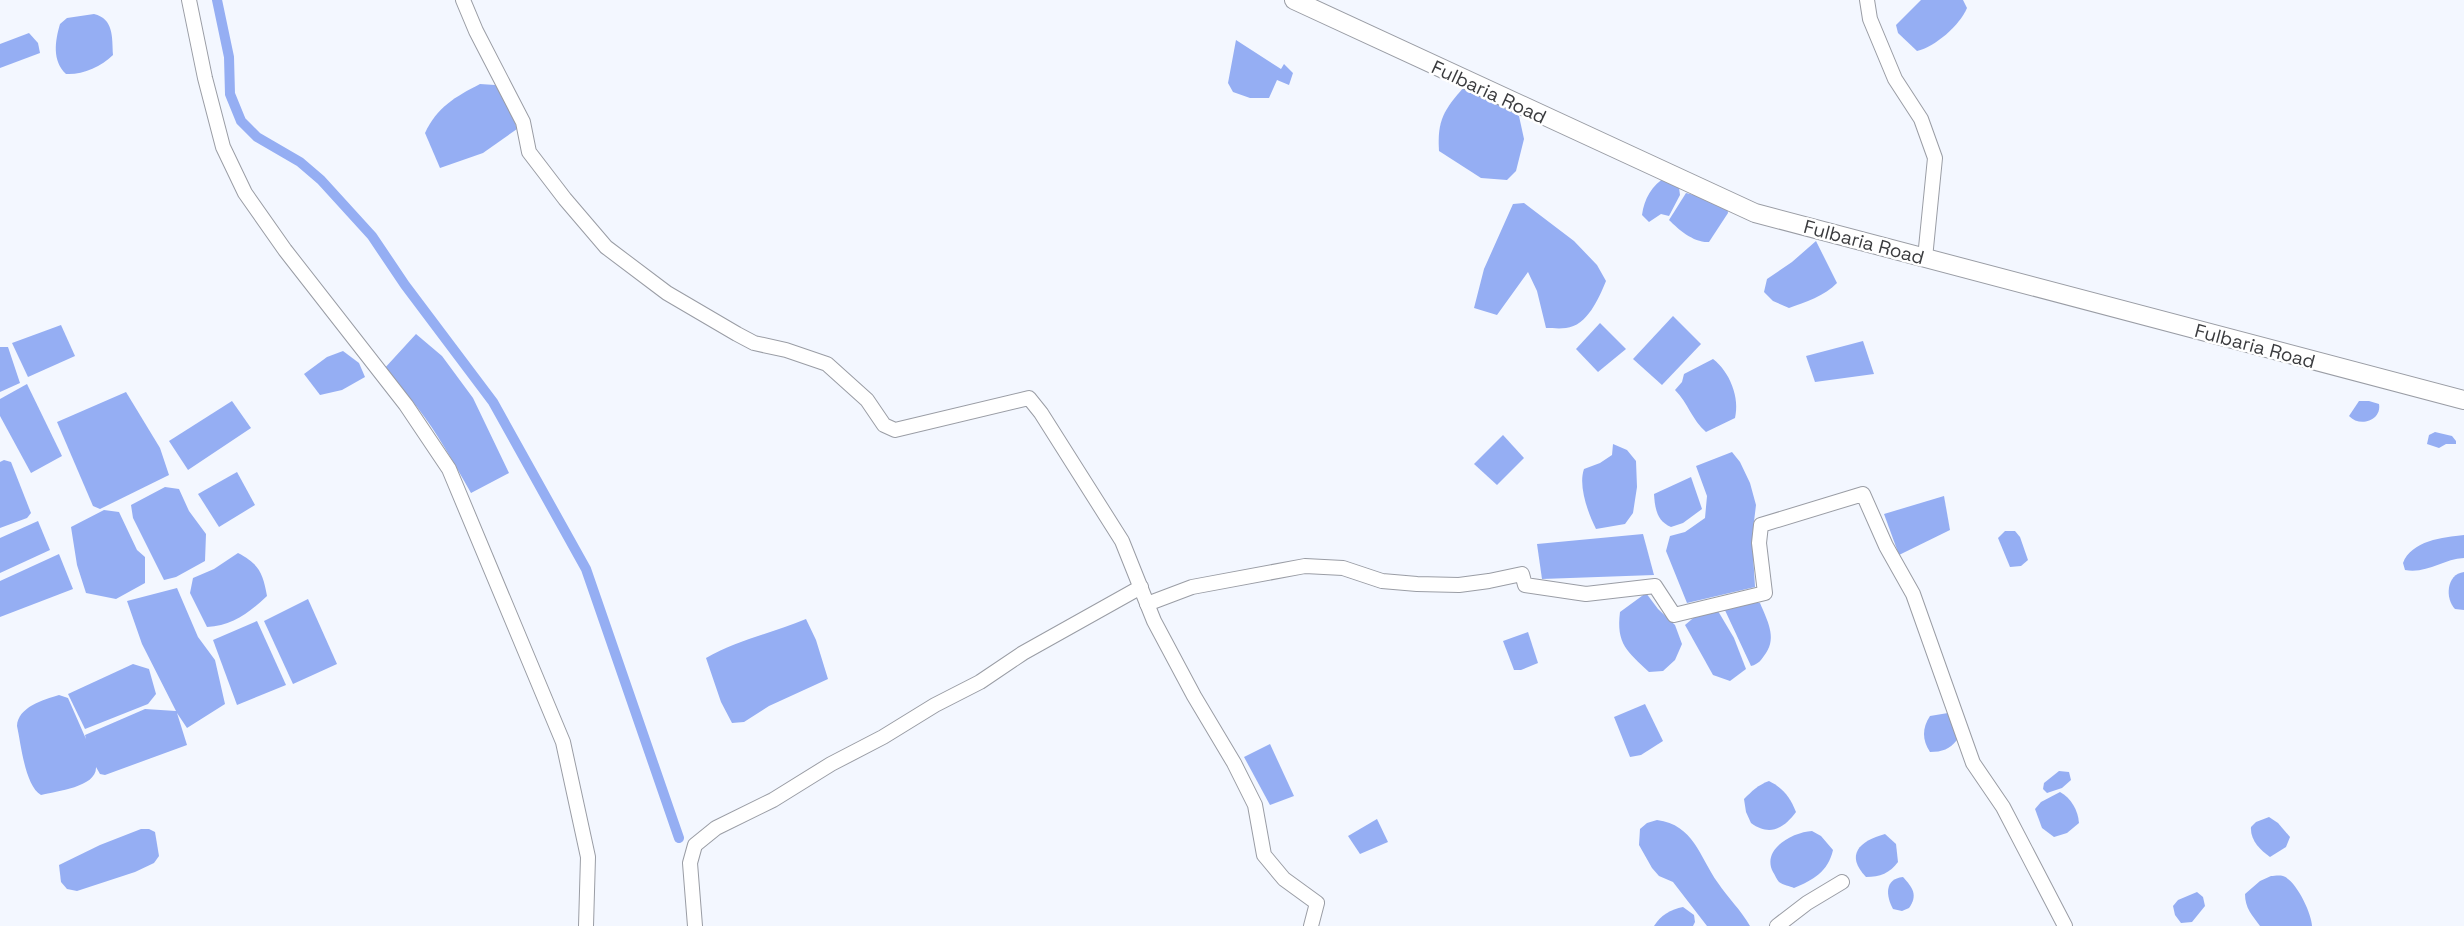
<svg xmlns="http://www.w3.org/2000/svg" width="2464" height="926" viewBox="0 0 2464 926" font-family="'Space Grotesk',sans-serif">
	<rect width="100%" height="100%" fill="#f3f7ff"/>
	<g fill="#95aef3">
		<path d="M1921 0H1963L1967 8C1960 25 1935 47 1917 51L1898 33 1896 25Z"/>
		<path d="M94 14C114 19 112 37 113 55 101 67 82 75 66 74 52 61 55 41 60 24L67 18Z"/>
		<path d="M29 33 38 43 40 53 0 68V44Z"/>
		<path d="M1236 40 1281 69 1284 64 1293 73 1289 85 1277 80 1269 98H1250L1233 92 1228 83Z"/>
		<path d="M480 84 495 85 506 96 517 129 483 153 440 168 425 133C437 107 455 97 480 84Z"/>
		<path d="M1464 87 1519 116 1524 139 1516 171 1507 180 1481 178 1439 151C1437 120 1444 110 1464 87Z"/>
		<path d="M1666 177 1678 180 1680 195 1669 216 1661 214 1649 222 1642 215C1644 199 1652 185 1666 177Z"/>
		<path d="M1686 193 1727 203 1728 213 1709 242C1694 243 1679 230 1669 220Z"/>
		<path d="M1524 203 1574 241 1597 265 1606 281C1599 298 1587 326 1566 328 1559 329 1552 328 1546 328L1537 291 1528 272 1497 315 1474 308 1484 269 1513 204Z"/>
		<path d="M1816 241 1837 283C1825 296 1805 302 1789 308L1773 301 1764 292 1767 279 1792 262Z"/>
		<path d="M1673 316 1701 344 1662 385 1633 359Z"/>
		<path d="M1600 323 1626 349 1598 372 1576 349Z"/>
		<path d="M61 325 75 356 28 377 12 343Z"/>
		<path d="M416 334 442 356 473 398 509 473 471 493C454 463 438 434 417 407 407 394 393 385 383 370Z"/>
		<path d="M1863 341 1874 374 1815 382 1806 356Z"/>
		<path d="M0 347H8L20 383 0 392Z"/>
		<path d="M343 351 359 363 365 377 342 390 320 395 304 374 327 357Z"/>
		<path d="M1713 359C1730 372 1740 398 1735 418L1706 432C1692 420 1688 403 1675 390L1682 382 1684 374Z"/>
		<path d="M27 384 62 456 31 473 0 416V399Z"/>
		<path d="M126 392 160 448 169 475 100 509 93 506 57 422Z"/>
		<path d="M232 401 251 428 188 470 169 441Z"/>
		<path d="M2359 401H2369L2379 404C2382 420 2360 428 2349 416Z"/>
		<path d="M2435 432 2452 436 2456 441V444H2446L2439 448 2427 444 2429 435Z"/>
		<path d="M1503 435 1524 458 1497 485 1474 464Z"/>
		<path d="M1613 444 1627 450 1636 461 1637 487 1633 513 1625 524 1596 529C1588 513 1578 486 1584 469L1600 463 1612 455Z"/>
		<path d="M1732 452 1740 462 1750 483 1756 505 1752 538 1755 587 1687 603 1666 551 1670 536 1685 532 1705 518 1707 496 1696 466Z"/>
		<path d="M4 460 11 462 31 513 27 518 0 528V462Z"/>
		<path d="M237 472 255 505 219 527 198 494Z"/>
		<path d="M1691 477 1702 509 1683 523 1671 527C1657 521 1655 509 1654 494Z"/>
		<path d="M165 487 179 489 189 511 206 534 205 561 176 577 164 580 133 518 131 505Z"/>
		<path d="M1944 496 1950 530 1899 555 1884 514Z"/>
		<path d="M104 510 119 512 137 550 145 557V583L116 599 86 593 77 565 71 527Z"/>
		<path d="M38 521 50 550 0 573V538Z"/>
		<path d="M2005 531H2015L2020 537 2028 560 2021 566 2010 567 1998 538Z"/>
		<path d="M1643 534 1654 575 1542 579 1537 544Z"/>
		<path d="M2464 535V558C2443 559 2427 574 2405 570L2403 563C2411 541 2443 537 2464 535Z"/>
		<path d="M238 553C259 564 263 573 267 596 249 613 232 626 207 627L190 593 193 578 214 569Z"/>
		<path d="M59 554 73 589 0 617V581Z"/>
		<path d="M2464 572V610L2455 609C2445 599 2446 574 2464 572Z"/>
		<path d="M177 588 198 637 215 660 225 704 187 728 177 713 187 745 105 775 100 774 96 767C97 787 57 791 41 795 25 786 21 744 17 726 18 707 43 700 59 695L68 698 86 739 85 735 145 709 176 711 142 644 127 601Z"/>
		<path d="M1646 593 1658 609 1675 625 1682 644 1675 660 1663 671 1649 672C1627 651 1616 644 1620 612Z"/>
		<path d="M308 599 337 664 293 684 264 621Z"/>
		<path d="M1744 600 1760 603C1767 620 1777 637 1766 653 1761 660 1759 664 1751 666L1723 606Z"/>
		<path d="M1718 611 1734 638 1746 669 1730 681 1713 675 1685 625 1698 614Z"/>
		<path d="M806 619 816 640 828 679 769 706 744 722 732 723 721 702 706 658C737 640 773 633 806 619Z"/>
		<path d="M257 621 286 685 237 705 213 640Z"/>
		<path d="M1528 632 1538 663 1521 670H1514L1503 641Z"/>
		<path d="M133 664 149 669 156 694 148 704 85 729 68 694Z"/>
		<path d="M1645 704 1663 741 1641 755 1630 757 1614 717Z"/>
		<path d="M1948 713 1957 740C1950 749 1942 752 1930 752 1922 740 1922 728 1930 716Z"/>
		<path d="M1270 744 1294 796 1270 805 1244 757Z"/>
		<path d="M2059 771 2069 772 2071 780 2062 788 2047 793 2043 789 2044 783Z"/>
		<path d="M1769 781C1783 788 1790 797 1796 812 1784 828 1770 837 1751 823L1746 812 1744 799C1752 791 1758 785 1769 781Z"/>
		<path d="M2060 792C2071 798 2078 810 2079 823L2067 833 2054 837 2042 828 2035 809 2041 802Z"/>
		<path d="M2269 817 2278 823 2290 837 2286 847 2270 857C2260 850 2250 840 2251 827L2256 822Z"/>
		<path d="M1377 819 1388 842 1360 854 1348 836Z"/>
		<path d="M1657 820C1694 825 1699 856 1718 883 1728 898 1741 910 1750 926H1707L1673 882 1659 876 1652 868 1639 845 1640 829 1647 823Z"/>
		<path d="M141 829H149L155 832 159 856 154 863 135 872 77 891 67 889 61 882 59 865 100 845Z"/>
		<path d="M1812 831 1821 836 1833 850C1828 872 1813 880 1794 888 1790 886 1783 885 1779 882 1777 880 1775 875 1773 872 1761 849 1793 832 1812 831Z"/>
		<path d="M1885 834 1896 844 1898 862C1890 873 1880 877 1866 877 1845 855 1859 841 1885 834Z"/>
		<path d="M2271 876C2274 876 2279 875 2283 876 2296 880 2312 914 2312 926H2260C2252 915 2245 908 2245 894L2260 881Z"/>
		<path d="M1903 877C1913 888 1918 895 1909 908L1902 911 1893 909C1886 896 1884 879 1903 877Z"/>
		<path d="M2197 892 2203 897 2205 906 2192 922 2181 923 2175 915 2173 906 2178 900Z"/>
		<path d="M1683 907 1694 915 1695 922 1693 926H1654C1660 916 1671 909 1683 907Z"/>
	</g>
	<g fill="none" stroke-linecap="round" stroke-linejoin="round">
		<path stroke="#95aef3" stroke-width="10" d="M217 0 229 57 230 94 241 121 257 137 300 162 321 180 372 236 405 285 493 402 586 569 679 838"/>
		<defs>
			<g id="minor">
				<path d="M189 0 205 78 223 147 245 193 285 250 406 405 449 469 563 742 588 857 586 926"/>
				<path d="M463 0 476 31 523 122 529 152 565 199 606 247 667 293 737 334 754 343 786 350 827 364 867 400 884 425 895 430 1029 398 1041 413 1122 541 1154 621 1194 696 1234 763 1255 805 1264 855 1284 879 1317 903 1311 926"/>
				<path d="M1867 0 1870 19 1895 79 1921 119 1935 158 1925 258"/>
				<path d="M1147 604 1192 587 1305 566 1343 568 1382 581 1417 584 1459 585 1489 581 1522 574 1525 585 1586 594 1655 586 1674 615 1765 593 1759 543 1761 525 1863 494 1886 546 1913 594 1973 763 2003 807 2065 926"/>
				<path d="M695 926 690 863 695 845 716 828 773 800 831 764 883 737 935 705 980 682 1023 653 1141 587"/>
				<path d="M1777 926 1807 903 1842 882"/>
			</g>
			<path id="major" d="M1294 0 1755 213 2464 400"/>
		</defs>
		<use href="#minor" stroke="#9a9da5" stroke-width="16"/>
		<use href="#major" stroke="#9a9da5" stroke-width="20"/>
		<use href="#minor" stroke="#fff" stroke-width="14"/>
		<use href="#major" stroke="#fff" stroke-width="18"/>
	</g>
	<g text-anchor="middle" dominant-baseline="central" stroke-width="5" stroke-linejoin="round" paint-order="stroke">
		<g font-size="19" fill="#3a3b3e" stroke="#fff">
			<text transform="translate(1489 92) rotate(25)">Fulbaria Road</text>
			<text transform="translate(1864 242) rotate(15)">Fulbaria Road</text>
			<text transform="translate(2255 346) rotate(15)">Fulbaria Road</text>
		</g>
	</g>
</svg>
